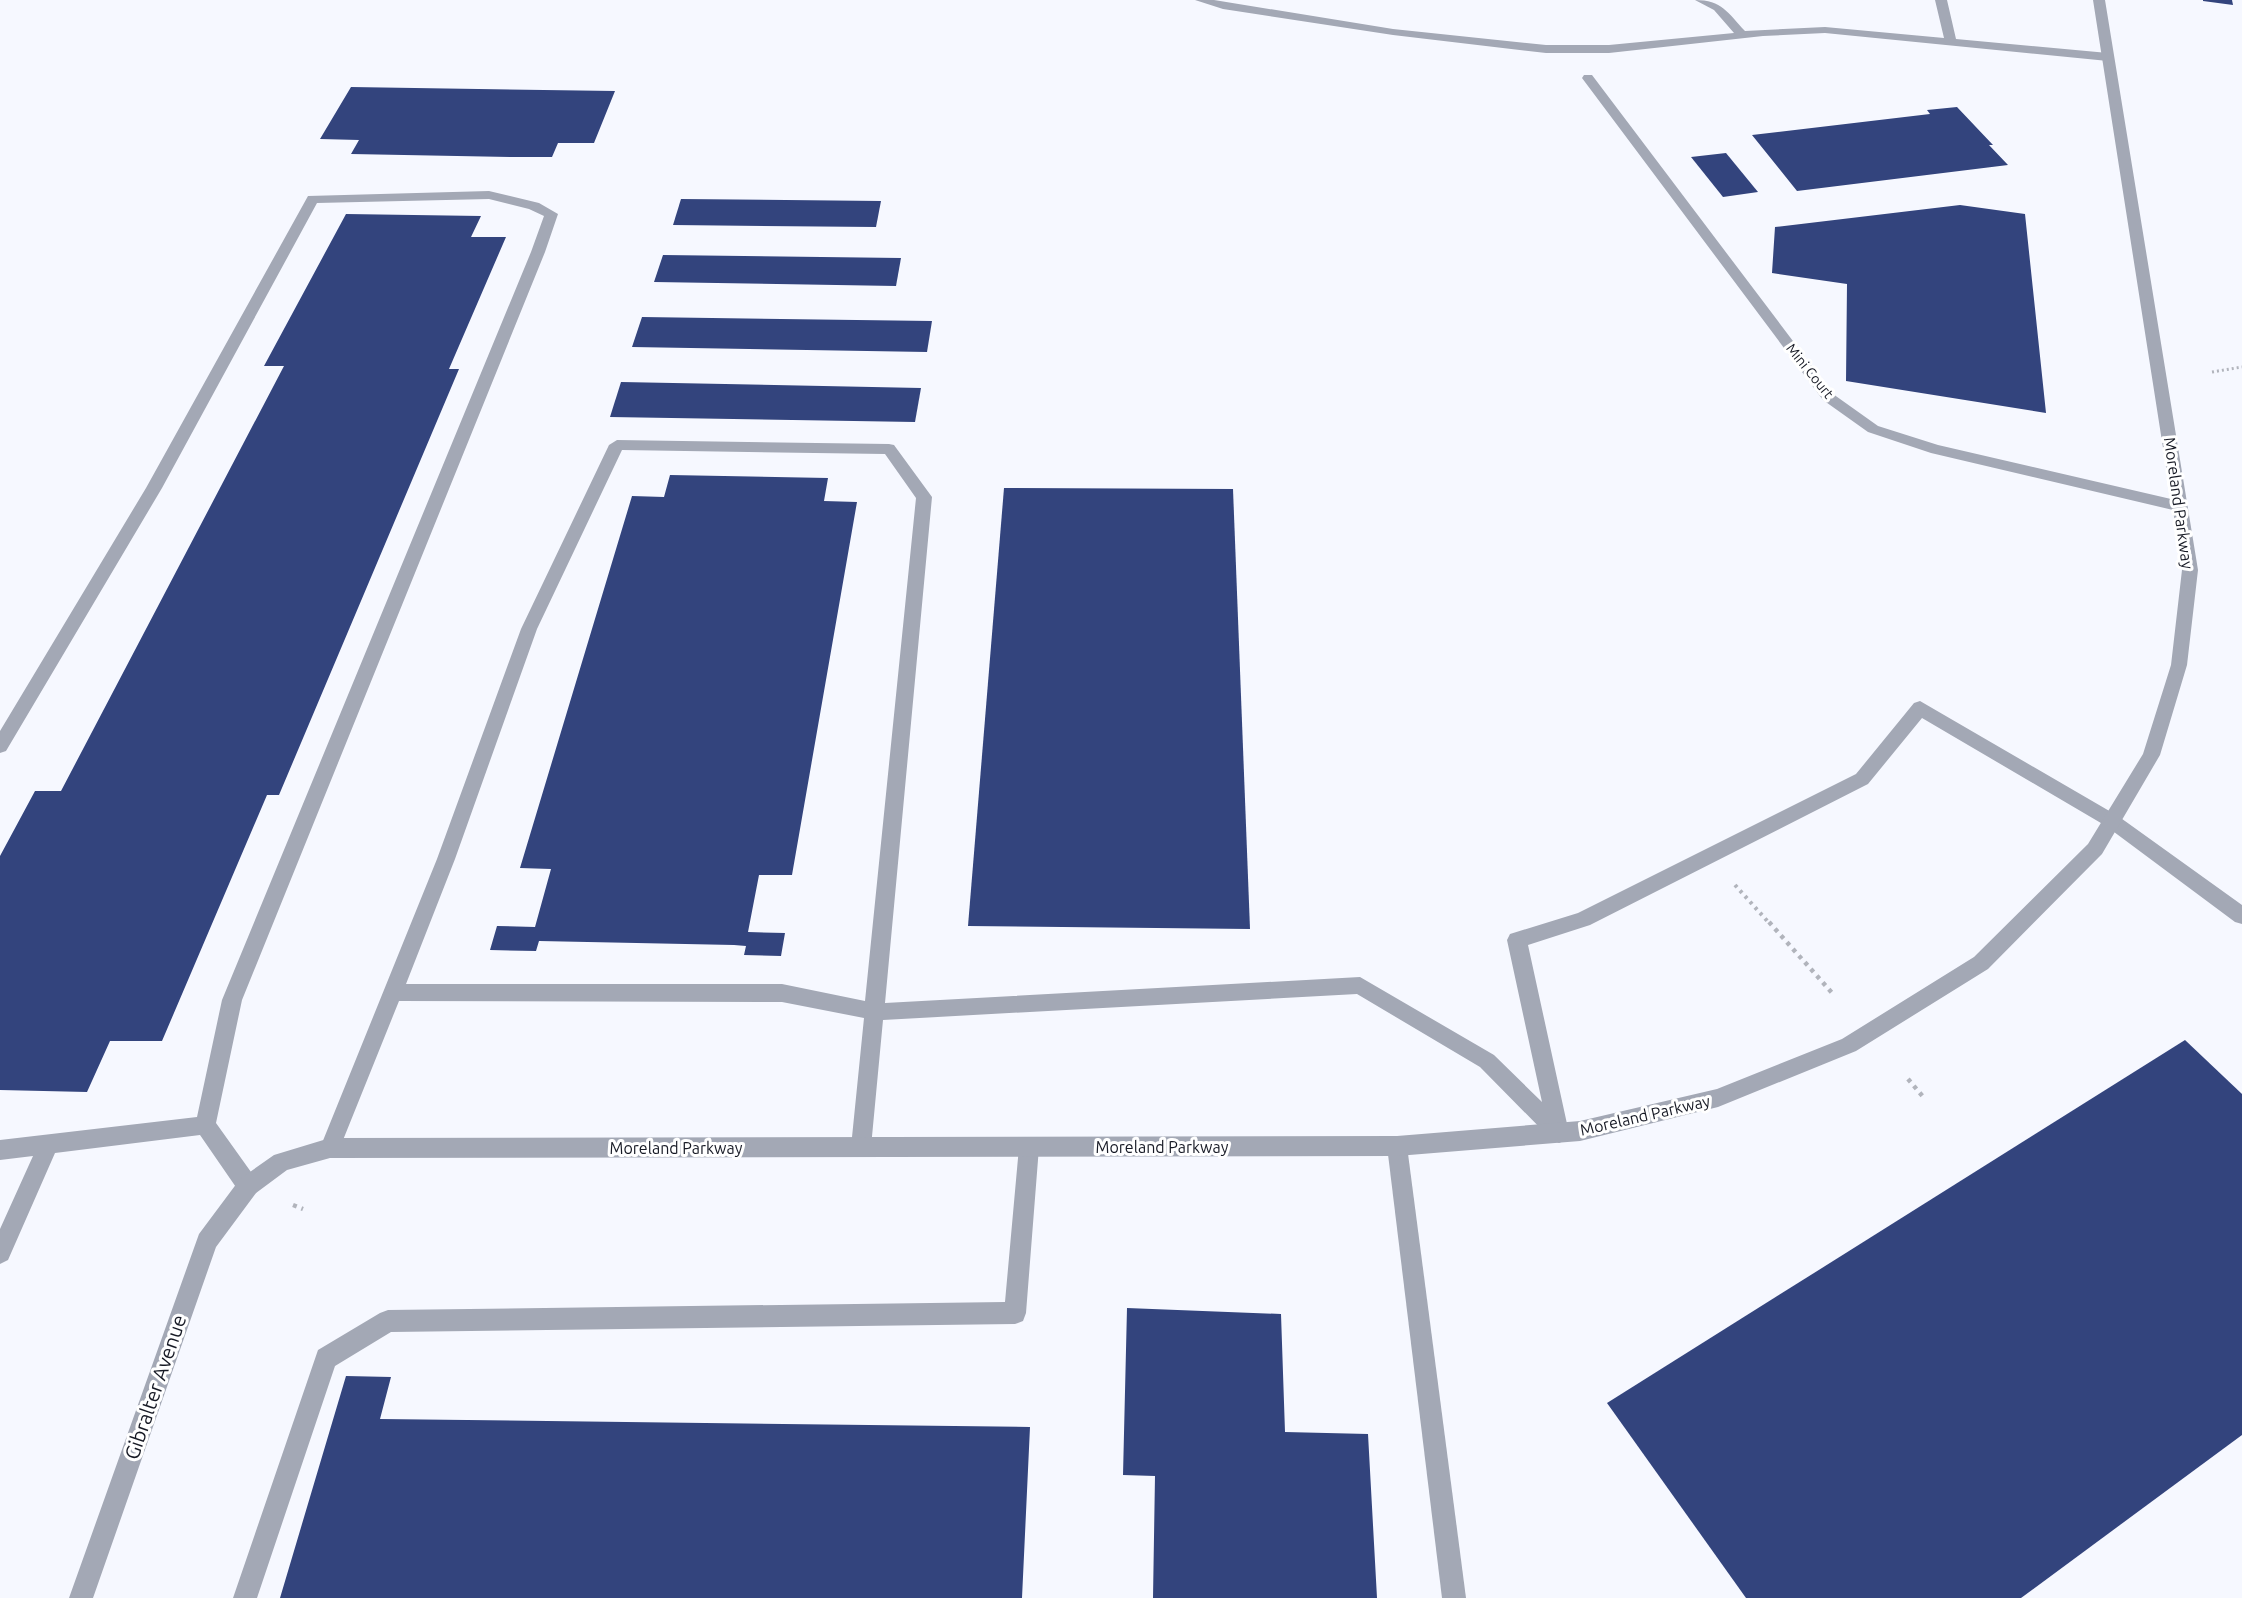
<svg xmlns="http://www.w3.org/2000/svg" width="2242" height="1598" viewBox="0 0 2242 1598" font-family="Ubuntu,sans-serif">
	<rect width="100%" height="100%" fill="#f6f8ff"/>
	<g fill="#33447d">
		<path d="M2203 0H2232L2233 5 2203 1Z"/>
		<path d="M351 87 615 91 594 143H558L552 157H512L351 154 359 140 320 139Z"/>
		<path d="M1957 107 1993 145H1989L2008 165 1797 191 1752 135 1930 114 1927 110Z"/>
		<path d="M1726 153 1758 192 1723 197 1691 157Z"/>
		<path d="M681 199 881 201 876 227 673 225Z"/>
		<path d="M1960 205 2025 214 2046 413 1846 381 1847 284 1772 273 1775 227Z"/>
		<path d="M346 214 481 216 471 237H506L449 369H459L279 795H267L162 1041H110L87 1092 0 1090V856L35 791H61L284 366H264Z"/>
		<path d="M663 255 901 258 896 286 654 282Z"/>
		<path d="M642 317 932 321 927 352 632 347Z"/>
		<path d="M621 382 921 388 915 422 610 417Z"/>
		<path d="M670 475 828 478 824 501 857 502 792 875H759L748 932 785 933 781 956 744 955 746 946 734 945 539 941 536 951 490 950 497 926 535 927 551 869 520 868 632 496 664 497Z"/>
		<path d="M1004 488 1233 489 1250 929 968 926Z"/>
		<path d="M2185 1040 2242 1094V1435L2021 1598H1746L1607 1403Z"/>
		<path d="M1127 1308 1281 1314 1285 1432 1368 1434 1377 1598H1153L1155 1476 1123 1475Z"/>
		<path d="M346 1376 391 1377 380 1419 1030 1427 1022 1598H280Z"/>
	</g>
	<g fill="none" stroke-linecap="round" stroke-linejoin="round">
		<path stroke="#b1b4bc" stroke-width="3" stroke-dasharray="2 3" stroke-linecap="butt" d="M2212 372 2242 367"/>
		<path stroke="#b1b4bc" stroke-width="4" stroke-dasharray="3 4.5" stroke-linecap="butt" d="M1735 885 1770 924"/>
		<g stroke="#b1b4bc" stroke-width="4.5" stroke-dasharray="4 5" stroke-linecap="butt">
			<path d="M1769 922 1833 994"/>
			<path d="M1908 1079 1925 1099"/>
			<path d="M293 1205 303 1209"/>
		</g>
		<g fill="#a3a8b5" fill-rule="evenodd">
			<path d="M1195 0H1214L1393 29 1546 45H1609L1734 33 1714 10 1695 0C1722 0 1728 13 1745 31L1825 27 1944 38 1935 0H1947L1956 39 2108 53 2114 57 2108 61 1825 33 1763 36 1609 53H1546L1393 35 1223 9Z"/>
			<path d="M489 191 539 203 558 214 545 252 242 1000 216 1123 256 1179 259 1186 256 1193 248 1196 240 1193 200 1135 55 1153 8 1260 0 1264V1229L33 1156 0 1160V1140L197 1117 222 1000 531 252 544 216 529 209 489 199 317 203 162 488 6 751 0 753V731L146 488 308 196Z"/>
			<path d="M617 440 889 444 894 445 932 497 885 1003 1360 977 1494 1055 1542 1102 1507 940 1510 934 1578 913 1856 774 1914 703 1920 701 2118 816 2242 905V924L2235 922 2106 826 1922 718 1868 784 1590 925 1528 945 1569 1133 1566 1140 1559 1143 1552 1140 1480 1067 1357 994 883 1020 871 1147 868 1154 861 1157 854 1154 851 1147 864 1018 782 1002 399 1001 337 1155 330 1158 323 1155 320 1148 437 859 521 629 609 445ZM622 450 885 454 916 498 865 1001 782 984H406L455 859 537 629Z"/>
			<path d="M1397 1136 1404 1139 1407 1146 1466 1598H1442L1387 1146 1390 1139Z"/>
			<path d="M1029 1137 1036 1140 1039 1147 1026 1313 1023 1321 1015 1324 391 1332 335 1366 257 1598H233L318 1350 380 1313 388 1310 1005 1302 1019 1147 1022 1140Z"/>
		</g>
		<path fill="#a3a8b5" fill-rule="evenodd" d="M2093 0H2105L2198 570 2187 665 2160 755 2102 854 1988 969 1856 1051 1718 1107 1580 1141 1397 1156 330 1158 287 1170 256 1193 216 1247 93 1598H69L199 1234 240 1179 274 1155 330 1138 1397 1136 1580 1121 1717 1089 1842 1039 1974 957 2088 844 2143 754 2171 665 2182 570 2173 510 1931 453 1868 432 1823 400 1582 78 1584 75H1592L1833 394 1878 426 1938 445 2171 499Z"/>
	</g>
	<g text-anchor="middle" dominant-baseline="central" stroke-width="6" stroke-linejoin="round" paint-order="stroke">
		<g font-size="14" fill="#161924" stroke="#fff">
			<text transform="translate(1810 371) rotate(51)">Mini Court</text>
		</g>
		<g font-size="16" fill="#161924" stroke="#fff">
			<text transform="translate(2179 503) rotate(82)">Moreland Parkway</text>
			<text transform="translate(1645 1115) rotate(-13)">Moreland Parkway</text>
			<text x="1162" y="1147">Moreland Parkway</text>
			<text x="676" y="1148">Moreland Parkway</text>
		</g>
		<g font-size="20" fill="#161924" stroke="#fff">
			<text transform="translate(155 1387) rotate(-71)">Gibralter Avenue</text>
		</g>
	</g>
</svg>
